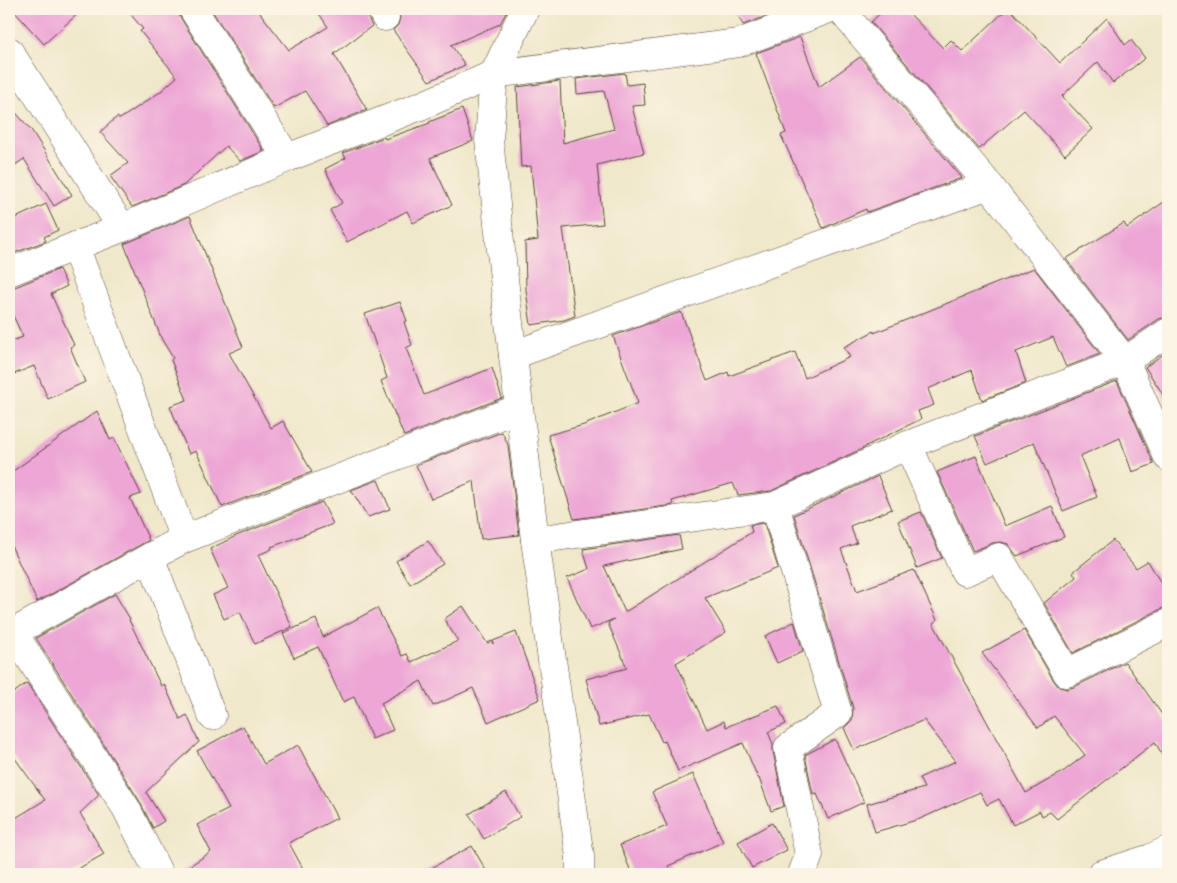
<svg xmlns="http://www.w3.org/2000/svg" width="1177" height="883" viewBox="0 0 1177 883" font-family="'Playpen Sans',sans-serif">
	<rect width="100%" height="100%" fill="#fcf5e5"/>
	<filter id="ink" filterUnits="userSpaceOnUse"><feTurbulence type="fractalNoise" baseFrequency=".02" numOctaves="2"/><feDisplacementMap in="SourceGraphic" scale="10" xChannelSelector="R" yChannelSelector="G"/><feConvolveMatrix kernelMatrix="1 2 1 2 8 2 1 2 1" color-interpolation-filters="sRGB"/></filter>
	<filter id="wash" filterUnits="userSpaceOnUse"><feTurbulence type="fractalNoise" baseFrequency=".0096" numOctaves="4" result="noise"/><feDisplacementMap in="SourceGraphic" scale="20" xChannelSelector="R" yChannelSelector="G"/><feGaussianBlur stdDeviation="1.12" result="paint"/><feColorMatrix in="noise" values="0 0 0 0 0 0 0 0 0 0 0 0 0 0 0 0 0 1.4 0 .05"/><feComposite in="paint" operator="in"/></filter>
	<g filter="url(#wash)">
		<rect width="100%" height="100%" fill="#f0e8cb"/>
		<g id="blocks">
			<g fill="#eda6d6">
				<path d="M12 9H83L44 44Z"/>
				<path d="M126 9H178L180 17 264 151 240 161 226 146 184 185 132 207 110 176 128 163 100 132 117 117 120 119 160 92 177 77 140 31 143 29Z"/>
				<path d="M211 9H257L289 50 328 27 316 9H365L367 16 372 26 334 54 367 110 327 126 305 91 274 108Z"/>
				<path d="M398 9H508L500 24 451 45 465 65 429 81 393 30 398 25 400 18Z"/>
				<path d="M735 9H785L743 25Z"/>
				<path d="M885 9H905L943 48 951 40 962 51 1007 9H1010L1060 63 1107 18 1125 45 1131 40 1145 58 1113 83 1098 62 1062 96 1093 129 1065 155 1024 110 979 149 871 22Z"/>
				<path d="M800 37 819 87 860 57 962 178 867 212 866 209 823 228 781 135 786 133 756 53Z"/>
				<path d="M625 73 627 85 643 83 645 105 632 106 644 153 597 165 603 224 563 228 575 316 564 320 531 325 526 290 525 242 538 240 531 166 521 167 517 87 560 81 563 143 614 129 604 91 577 94 576 79Z"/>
				<path d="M9 105 32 131 72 195 54 206 24 159 9 169Z"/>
				<path d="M462 109 473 141 430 158 452 205 413 223 407 211 347 242 330 210 342 203 325 169 346 158 343 153 384 137 385 139 430 123 429 122Z"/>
				<path d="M1168 199V317L1159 319 1128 340 1066 259 1124 223 1127 228Z"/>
				<path d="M46 204 58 230 44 237 46 241 14 253 9 241V221Z"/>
				<path d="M190 216 243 347 229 353 271 428 283 421 312 472 222 507 196 451 189 454 170 406 187 400 171 360 173 358 162 340 124 244Z"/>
				<path d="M1034 268 1100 354 1066 367 1053 337 1016 352 1026 383 982 400 972 370 928 389 934 405 918 411 921 419 866 446V447L771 491 738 495 733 483 672 501 673 505 574 519 548 435 584 425 638 403 613 336 681 312 707 381 728 372 729 376 795 352 805 378 850 357 844 347 874 331V333Z"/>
				<path d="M59 269 67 286 51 294 74 345 70 347 85 382 48 399 34 366 9 376V342L23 337 9 307V287H15Z"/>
				<path d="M400 302 407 321 404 322 412 345 406 348 424 395 492 368 502 398 404 436 381 381 387 378 365 314Z"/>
				<path d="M1168 351V402L1145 367Z"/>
				<path d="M1117 381 1154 464 1132 472 1120 438 1080 456 1097 497 1063 511 1034 442 987 463 975 436Z"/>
				<path d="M97 411 110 440 114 438 141 494 130 498 149 540 37 602 9 541V474Z"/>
				<path d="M502 432 508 445 519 535 481 539 474 481 431 499 416 465Z"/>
				<path d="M976 456 1005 526 1052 506 1064 537 1017 556 1008 544 1001 542 993 543 973 551 937 472Z"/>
				<path d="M878 476 892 509 850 526 857 543 841 549 857 591 914 570 937 620 933 623 1026 793 1064 771 1085 755 1054 716 1038 728 982 653 1024 630 1054 681 1059 687 1067 689 1074 687 1125 662 1168 723V765L1155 742 1057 819 1050 812 1042 816 1040 811 1013 825 999 799 987 805 980 792 920 819 875 832 867 804 924 788 919 778 956 761 924 720 854 750 844 728 852 720 853 708 794 515Z"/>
				<path d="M378 480 390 509 368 517 351 490Z"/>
				<path d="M322 502 333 524 271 547 272 549 258 555 292 627 255 644 240 612 224 619 213 595 228 588 210 549 236 536Z"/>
				<path d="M921 512 942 558 917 568 898 521Z"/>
				<path d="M764 523 778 568 705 598 726 632 676 663 707 729 724 721 726 727 778 706 786 724 768 732 773 744V751L784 806 771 811 759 778H758L743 743 678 771 665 741 662 742 649 714 599 726 586 679 627 668 608 623 614 619 590 629 567 578 589 569 583 549 679 535 682 549 604 566 625 612 752 532 750 525Z"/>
				<path d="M1113 540 1136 568 1148 561 1168 595V607L1161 609 1073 653 1044 603 1076 577 1073 572Z"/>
				<path d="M428 541 443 564 410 584 396 561Z"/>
				<path d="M115 594 130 619 129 620 161 686 164 684 180 719 187 715 199 742 146 792 164 821 153 828 139 800 36 638Z"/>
				<path d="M463 606 487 643 492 641 493 644V641L516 632 540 699 488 722 473 688 433 706 421 681 381 703 393 730 372 739 354 697 343 702 318 647 294 658 283 633 316 619 323 637 377 608 402 656 407 654 411 662 458 641 444 619Z"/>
				<path d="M794 622 803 651 777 663 765 636Z"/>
				<path d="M27 683 99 795 80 813 104 854 69 874H9V822L45 800 9 750V696Z"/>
				<path d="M243 726 264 764 298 745 337 818 289 843 306 874H177L211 852 197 825 229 809 197 751Z"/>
				<path d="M835 739 864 802 828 819 817 794 813 795 805 755Z"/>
				<path d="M693 774 723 842 668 866 672 874H632L620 845 667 826 652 792Z"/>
				<path d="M506 792 520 817 484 839 469 814Z"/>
				<path d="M772 823 787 850 752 868 738 842Z"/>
				<path d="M472 846 488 874H420Z"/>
			</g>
		</g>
	</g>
	<g filter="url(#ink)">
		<use href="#blocks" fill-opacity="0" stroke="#564638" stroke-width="1"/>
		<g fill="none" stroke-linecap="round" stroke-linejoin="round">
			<defs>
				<g id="street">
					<path d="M193 9 287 158"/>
					<path d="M381 9 385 17"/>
					<path d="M525 9 494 74 489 140 507 306 535 540 580 857V874"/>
					<path d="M840 9 989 185 1125 361 1168 457"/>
					<path d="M9 51 122 228"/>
					<path d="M75 246 184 539"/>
					<path d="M9 272 122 228 287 158 423 105 494 74 739 43 829 9"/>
					<path d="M513 355 989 185"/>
					<path d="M908 445 965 572 999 557 1067 673 1168 623"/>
					<path d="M775 506 838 713 788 748 809 855 802 874"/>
					<path d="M535 540 775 506 908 445 1125 361 1168 332"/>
					<path d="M150 557 212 716"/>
					<path d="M13 632 126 808 159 874"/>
					<path d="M9 635 150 557 184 539 519 408"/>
					<path d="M1101 874 1151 858 1168 850"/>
				</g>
			</defs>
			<use href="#street" stroke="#564638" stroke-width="29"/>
			<use href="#street" stroke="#fff" stroke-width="28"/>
		</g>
	</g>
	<rect width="1177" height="883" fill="none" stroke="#fcf5e5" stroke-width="30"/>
</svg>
